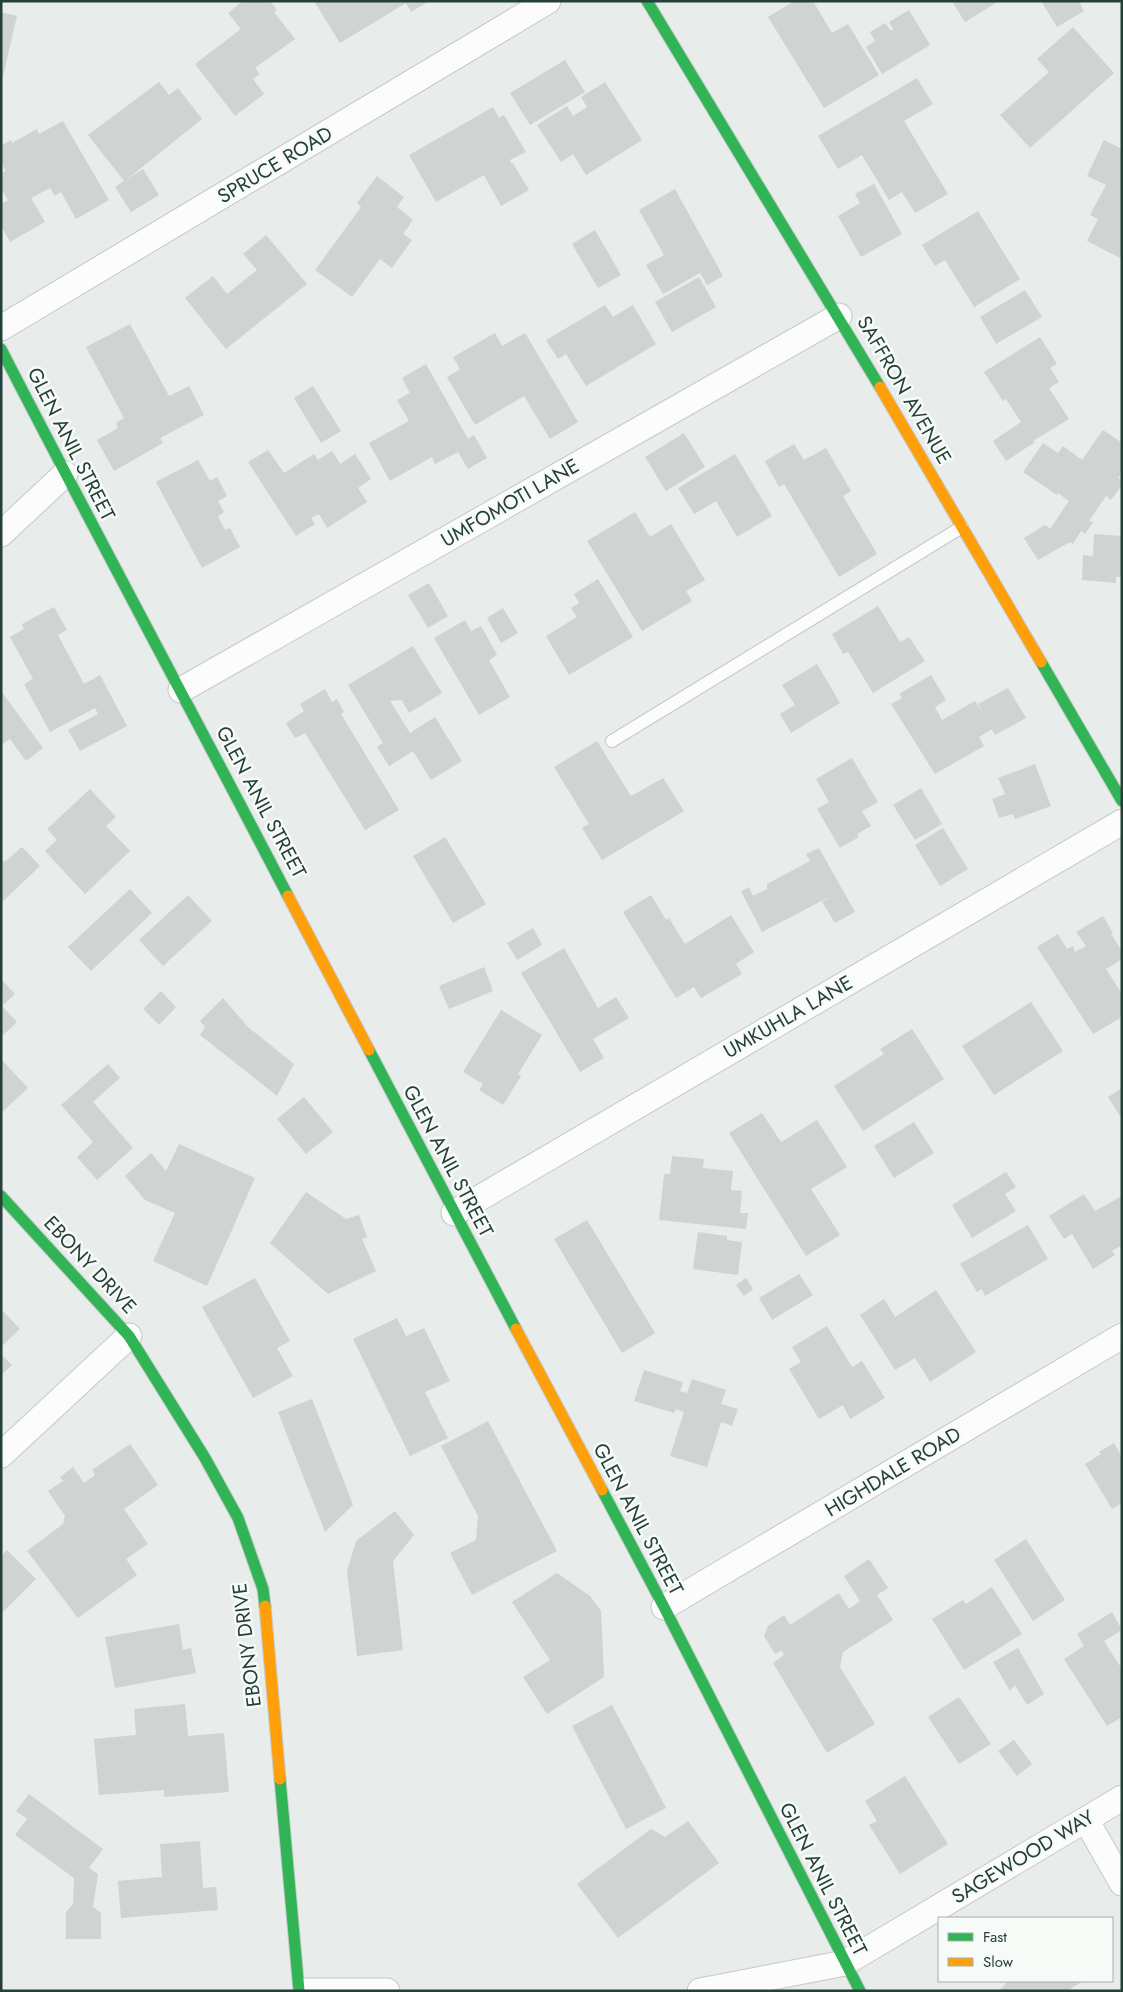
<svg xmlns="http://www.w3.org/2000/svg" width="1123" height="1992" viewBox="0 0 1123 1992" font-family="Jost,sans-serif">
	<rect width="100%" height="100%" fill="#e8ecea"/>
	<g fill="#cfd3d1">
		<path d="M243 1H270L277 10 274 12 295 39 255 68 260 74 253 79 264 94 235 116 195 64 241 29 228 13Z"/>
		<path d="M314 1H429L411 12 406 3 340 43Z"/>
		<path d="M794 1H813L832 33 848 24 879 75 824 108 768 17Z"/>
		<path d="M955 1H999L965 22 953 3Z"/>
		<path d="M1041 1H1079L1084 11 1057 27Z"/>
		<path d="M909 10 930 45 882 74 866 47 875 41 870 32 885 23 891 31 893 29 889 22Z"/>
		<path d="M1 12 17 16 2 81H1Z"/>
		<path d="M1073 27 1114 73 1030 148 1000 115 1049 72 1037 59Z"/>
		<path d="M565 60 585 92 530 125 510 93Z"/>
		<path d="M917 78 933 104 904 121 948 194 915 213 902 192 889 200 862 155 838 169 818 136Z"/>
		<path d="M159 82 169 95 178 88 202 119 126 180 143 169 159 195 131 212 115 187 124 181 88 135Z"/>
		<path d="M605 82 642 140 586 175 573 154 561 162 537 125 567 106 573 116 587 107 581 97Z"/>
		<path d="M493 107 499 118 504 115 526 152 510 160 512 164 513 163 529 190 501 206 484 175 436 202 409 155Z"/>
		<path d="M63 121 109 200 76 219 61 192 55 196 50 188 31 198 45 222 10 242 1 226V204L8 200 1 189V173L6 171 1 163V146L11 140 12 143 37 129 39 134Z"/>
		<path d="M1104 140 1122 149V259L1087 241 1098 219 1090 215 1106 185 1087 176Z"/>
		<path d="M377 176 404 197 397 207 413 220 403 234 412 240 392 268 380 259 352 297 315 270 361 207 357 203Z"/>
		<path d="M874 184 902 234 861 257 838 216 860 203 855 194Z"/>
		<path d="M675 189 723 276 707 285 700 273 663 294 646 265 664 255 639 210Z"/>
		<path d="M978 211 1020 279 974 307 945 260 935 266 922 245Z"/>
		<path d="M595 230 621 275 598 288 572 244Z"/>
		<path d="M266 235 307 284 226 349 185 298 213 276 227 294 257 270 243 254Z"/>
		<path d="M699 277 716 307 672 332 655 302Z"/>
		<path d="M1025 290 1042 317 996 344 980 317Z"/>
		<path d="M605 305 613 317 633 305 656 344 586 386 566 354 558 359 546 340Z"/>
		<path d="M130 324 169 396 189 386 204 415 160 438 163 443 114 471 97 440 118 428 116 423 124 418 86 347Z"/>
		<path d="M495 333 502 346 525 333 578 422 550 439 524 396 475 425 447 377 460 369 453 357Z"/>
		<path d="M1040 337 1057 364 1050 368 1059 382 1049 388 1069 419 1033 441 1035 442 1006 461 993 441 1021 422 1006 399 1003 401 984 372Z"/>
		<path d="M426 364 468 439 474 435 487 458 468 469 458 452 435 464 432 457 390 481 369 443 409 421 397 400 410 393 402 378Z"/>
		<path d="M313 386 341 431 321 443 294 398Z"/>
		<path d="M1103 430 1122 443V473L1118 478 1122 480V485L1111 500 1106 496 1089 521 1093 522 1085 534 1081 531 1073 544 1070 542 1038 560 1024 538 1045 525 1050 529 1069 501 1058 493 1057 495 1023 472 1043 443 1058 453 1063 446 1082 460Z"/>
		<path d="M684 433 705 467 666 491 645 457Z"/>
		<path d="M794 444 804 460 826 448 851 491 843 496 877 554 839 577 784 484 779 487 765 461Z"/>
		<path d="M268 450 284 473 314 454 318 460 332 451 340 464 355 454 371 479 358 488 367 502 327 528 319 514 311 518 315 524 296 536 248 462Z"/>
		<path d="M735 454 772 516 737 537 716 501 694 514 678 488Z"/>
		<path d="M198 460 210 481 217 477 227 496 218 501 224 512 218 516 225 530 230 528 240 547 202 568 156 482Z"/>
		<path d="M635 512 650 537 671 524 705 580 686 591 692 601 642 631 587 541Z"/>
		<path d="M1094 534 1122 536V577H1116V583L1082 580 1083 555 1093 556Z"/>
		<path d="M598 579 633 637 569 675 546 636 577 617 571 608 579 603 574 594Z"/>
		<path d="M429 583 448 616 428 628 408 595Z"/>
		<path d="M878 606 900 642 909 637 925 661 873 693 848 652 843 654 832 634Z"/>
		<path d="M54 607 67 630 58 635 84 684 100 675 127 726 80 751 68 730 98 714 95 708 50 732 24 684 33 679 10 637 24 629 22 624Z"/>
		<path d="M503 608 518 633 501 643 487 618Z"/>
		<path d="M465 620 471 631 481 626 497 655 489 660 510 697 479 715 434 638Z"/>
		<path d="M413 646 442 693 409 713 402 700 390 701 410 733 435 717 462 761 431 780 413 751 389 766 377 747 383 743 348 685Z"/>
		<path d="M817 664 840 703 791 733 780 714 795 705 782 685Z"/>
		<path d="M931 675 946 700 935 707 942 720 975 701 984 716 978 704 1008 688 1026 718 995 735 992 729 979 737 984 746 935 774 891 704 902 698 899 694Z"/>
		<path d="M325 689 332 702 337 699 344 712 341 714 399 810 365 830 305 733 295 738 286 723 304 711 300 704Z"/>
		<path d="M1 691 43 748 26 761 10 739 1 745Z"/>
		<path d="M597 741 631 796 663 778 684 811 602 860 582 828 589 824 554 767Z"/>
		<path d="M852 758 878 802 862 811 871 826 857 834 859 837 840 848 817 809 829 802 816 779Z"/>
		<path d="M1035 764 1051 806 1015 819 1013 814 999 818 992 799 1005 794 998 778Z"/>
		<path d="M921 788 942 824 915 840 893 805Z"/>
		<path d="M90 789 116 817 106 826 130 851 85 894 45 851 57 840 47 829Z"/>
		<path d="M943 828 968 869 940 886 915 845Z"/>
		<path d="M445 837 486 904 453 923 413 856Z"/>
		<path d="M22 847 40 866 1 903V861L2 860 5 862Z"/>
		<path d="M819 848 855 912 835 923 822 902 831 896 762 932 741 891 749 887 753 896 767 889V884L810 861 806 854Z"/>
		<path d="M130 889 152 913 91 971 68 947Z"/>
		<path d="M188 895 212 921 163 966 139 940Z"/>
		<path d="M651 895 666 920 669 918 685 944 731 915 754 952 736 964 742 974 701 998 694 987 676 998 623 912Z"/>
		<path d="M1103 916 1113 933 1111 934 1122 951V959L1106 969 1122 994V1017L1093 1034 1037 947 1058 934 1067 949 1073 946 1075 952 1086 946 1076 932Z"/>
		<path d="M533 928 542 945 517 960 507 943Z"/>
		<path d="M564 948 598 1008 616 997 629 1018 593 1039 604 1058 580 1072 521 973Z"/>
		<path d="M484 967 493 991 449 1009 439 986Z"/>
		<path d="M1 979 15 994 2 1006 17 1022 1 1037Z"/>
		<path d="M161 991 176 1007 159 1025 143 1009Z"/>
		<path d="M223 998 248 1027 294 1064 277 1096 200 1035 205 1027 200 1021Z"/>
		<path d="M1031 1002 1063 1051 994 1095 962 1046Z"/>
		<path d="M501 1010 542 1035 518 1074 521 1076 503 1105 479 1090 483 1084 463 1072Z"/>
		<path d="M912 1029 944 1079 863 1131 834 1086 884 1054 880 1049Z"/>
		<path d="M1 1059 28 1088 1 1113Z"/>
		<path d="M108 1064 120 1078 93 1102 133 1148 97 1180 77 1157 93 1142 61 1105Z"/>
		<path d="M1122 1088V1119L1108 1097Z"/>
		<path d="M304 1097 333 1132 306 1154 277 1119Z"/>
		<path d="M762 1113 781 1142 817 1120 847 1167 811 1189 840 1235 806 1256 729 1133Z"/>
		<path d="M914 1122 934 1153 894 1178 874 1146Z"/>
		<path d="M179 1144 255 1178 207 1286 153 1261 175 1213 145 1200 125 1176 151 1153 166 1171Z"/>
		<path d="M672 1156 704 1159 703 1168 733 1171 731 1190 742 1191 740 1213H748L746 1229 659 1220 664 1174H670Z"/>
		<path d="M1006 1172 1016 1187 1005 1194 1016 1211 972 1238 952 1205Z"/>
		<path d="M306 1192 346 1219 359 1215 367 1237 362 1239 376 1271 328 1294 270 1243Z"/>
		<path d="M1084 1194 1095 1211 1122 1196V1245L1112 1251 1115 1255 1093 1269 1072 1234 1064 1239 1049 1216Z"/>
		<path d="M587 1220 655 1333 622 1353 554 1239Z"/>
		<path d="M1028 1225 1048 1259 985 1296 982 1289 977 1292 960 1264Z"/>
		<path d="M698 1232 727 1236V1240L742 1242 738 1275 693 1269Z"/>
		<path d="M799 1274 813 1295 772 1320 759 1298Z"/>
		<path d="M255 1278 290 1341 277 1348 293 1376 253 1398 202 1307Z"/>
		<path d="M746 1278 753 1289 744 1296 736 1285Z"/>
		<path d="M936 1290 976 1352 930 1382 915 1358 895 1370 860 1315 884 1299 895 1317Z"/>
		<path d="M1 1309 20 1329 1 1347Z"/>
		<path d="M397 1318 406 1336 424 1328 450 1381 425 1392 448 1438 410 1456 353 1339Z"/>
		<path d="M827 1326 852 1367 862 1361 885 1398 850 1419 843 1405 819 1419 789 1369 801 1362 792 1347Z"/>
		<path d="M1 1354 12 1365 1 1375Z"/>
		<path d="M644 1370 683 1382 680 1391 687 1393 692 1379 726 1390 721 1404 738 1409 732 1426 721 1422 707 1467 670 1456 684 1412 676 1409 674 1413 634 1401Z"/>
		<path d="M312 1399 353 1505 325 1532 278 1412Z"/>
		<path d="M488 1421 557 1551 472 1595 450 1553 476 1540 478 1516 441 1446Z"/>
		<path d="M1114 1443 1122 1457V1483L1120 1484 1122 1487V1503L1112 1509 1085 1464 1101 1454 1099 1452Z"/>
		<path d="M130 1444 158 1485 124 1509 148 1544 126 1559 137 1575 78 1618 27 1551 63 1524 65 1516 48 1491 63 1481 60 1477 73 1467 84 1483 95 1475 92 1470Z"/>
		<path d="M395 1511 414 1535 393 1561 403 1650 357 1656 347 1571 356 1541Z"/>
		<path d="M1026 1539 1065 1600 1033 1621 994 1560Z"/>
		<path d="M7 1550 36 1579 1 1614V1556Z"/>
		<path d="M869 1559 888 1588 877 1595 893 1620 843 1652 840 1667 875 1724 827 1753 773 1663 784 1655 782 1650 775 1654 764 1636 768 1626 784 1615 790 1625 839 1593 849 1609 860 1601 844 1576Z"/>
		<path d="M557 1573 590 1596 601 1611 604 1677 547 1714 523 1677 550 1660 512 1602Z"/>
		<path d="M992 1587 1022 1634 964 1670 932 1619 963 1600 966 1604Z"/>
		<path d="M1112 1612 1122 1630 1104 1641 1122 1669V1717L1107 1726 1064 1659 1084 1646 1077 1634Z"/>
		<path d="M179 1624 183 1650 191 1648 196 1673 115 1688 105 1637Z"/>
		<path d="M1018 1648 1044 1694 1027 1705 1015 1685 1010 1691 993 1662Z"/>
		<path d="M959 1697 991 1744 959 1764 928 1717Z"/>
		<path d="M185 1704 188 1736 224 1733 229 1792 164 1797V1790L99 1795 94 1739 136 1735 134 1709Z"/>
		<path d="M612 1705 666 1808 626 1829 572 1726Z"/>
		<path d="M1014 1740 1032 1764 1017 1776 998 1751Z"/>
		<path d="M905 1776 948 1844 900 1874 869 1825 877 1821 865 1801Z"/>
		<path d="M29 1794 103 1849 89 1868 98 1874 93 1907 101 1913V1939H66V1912L73 1904 74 1878 15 1835 27 1819 16 1811Z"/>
		<path d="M688 1821 719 1863 618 1938 577 1884 651 1829 665 1837Z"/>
		<path d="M200 1841 203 1888 216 1887 218 1910 121 1918 118 1881 162 1877 160 1844Z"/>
		<path d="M1008 1981H1083L1067 1991H999Z"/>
	</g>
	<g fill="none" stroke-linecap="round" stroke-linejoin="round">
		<defs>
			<path id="lane" d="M612 741 962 527"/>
			<g id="street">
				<path d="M1 328 548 1"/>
				<path d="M1 534 65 474"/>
				<path d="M181 690 839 316"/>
				<path d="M454 1213 1122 822"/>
				<path d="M1 1455 129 1336"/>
				<path d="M664 1607 1122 1336"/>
				<path d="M1086 1820 1122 1883"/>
				<path d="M305 1991H387"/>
				<path d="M700 1991 845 1963 1122 1798"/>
			</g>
			<g id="fast">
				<path d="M647 1 880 387"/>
				<path d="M1 349C95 532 193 713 288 896"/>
				<path d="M1041 662 1122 801"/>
				<path d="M369 1050 516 1329"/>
				<path d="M1 1196 129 1336 205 1458 238 1518 263 1589 265 1606"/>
				<path d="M602 1490 664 1607 860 1991"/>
				<path d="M280 1779 299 1991"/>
			</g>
			<g id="slow">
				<path d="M880 387 1041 662"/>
				<path d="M288 896 369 1050"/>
				<path d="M516 1329 602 1490"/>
				<path d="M265 1606 280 1779"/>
			</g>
		</defs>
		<use href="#lane" stroke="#c5c9c7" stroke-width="14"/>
		<use href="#street" stroke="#c5c9c7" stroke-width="27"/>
		<use href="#fast" stroke="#c3cac7" stroke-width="13"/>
		<use href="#slow" stroke="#c3cac7" stroke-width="13"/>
		<use href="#lane" stroke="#fcfcfc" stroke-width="12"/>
		<use href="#street" stroke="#fcfcfc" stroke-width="25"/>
		<use href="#fast" stroke="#30b455" stroke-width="11"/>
		<use href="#slow" stroke="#ff9f0a" stroke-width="11"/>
	</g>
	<g text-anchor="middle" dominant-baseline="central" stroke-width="5" stroke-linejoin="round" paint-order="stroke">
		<g font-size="20" fill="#254038" stroke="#f7fbf8">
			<text transform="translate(275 165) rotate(-31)">SPRUCE ROAD</text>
			<text transform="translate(904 390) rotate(60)">SAFFRON AVENUE</text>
			<text transform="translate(71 444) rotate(63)">GLEN ANIL STREET</text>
			<text transform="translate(510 503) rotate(-30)">UMFOMOTI LANE</text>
			<text transform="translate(261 802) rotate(62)">GLEN ANIL STREET</text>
			<text transform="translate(788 1017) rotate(-30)">UMKUHLA LANE</text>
			<text transform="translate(448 1161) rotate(62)">GLEN ANIL STREET</text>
			<text transform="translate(90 1265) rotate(47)">EBONY DRIVE</text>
			<text transform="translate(893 1472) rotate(-31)">HIGHDALE ROAD</text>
			<text transform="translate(638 1519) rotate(62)">GLEN ANIL STREET</text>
			<text transform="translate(247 1645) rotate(-97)">EBONY DRIVE</text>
			<text transform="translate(1023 1857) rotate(-31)">SAGEWOOD WAY</text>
			<text transform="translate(823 1879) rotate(63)">GLEN ANIL STREET</text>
		</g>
	</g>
	<rect width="1123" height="1992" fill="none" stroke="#254038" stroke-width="5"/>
	<rect x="938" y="1917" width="175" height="65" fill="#f7fbf8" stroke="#a3b0ab"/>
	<rect x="948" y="1933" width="25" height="8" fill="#30b455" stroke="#a3b0ab"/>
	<text x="983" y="1942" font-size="15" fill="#254038">Fast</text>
	<rect x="948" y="1958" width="25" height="8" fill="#ff9f0a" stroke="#a3b0ab"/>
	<text x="983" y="1967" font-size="15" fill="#254038">Slow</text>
</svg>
